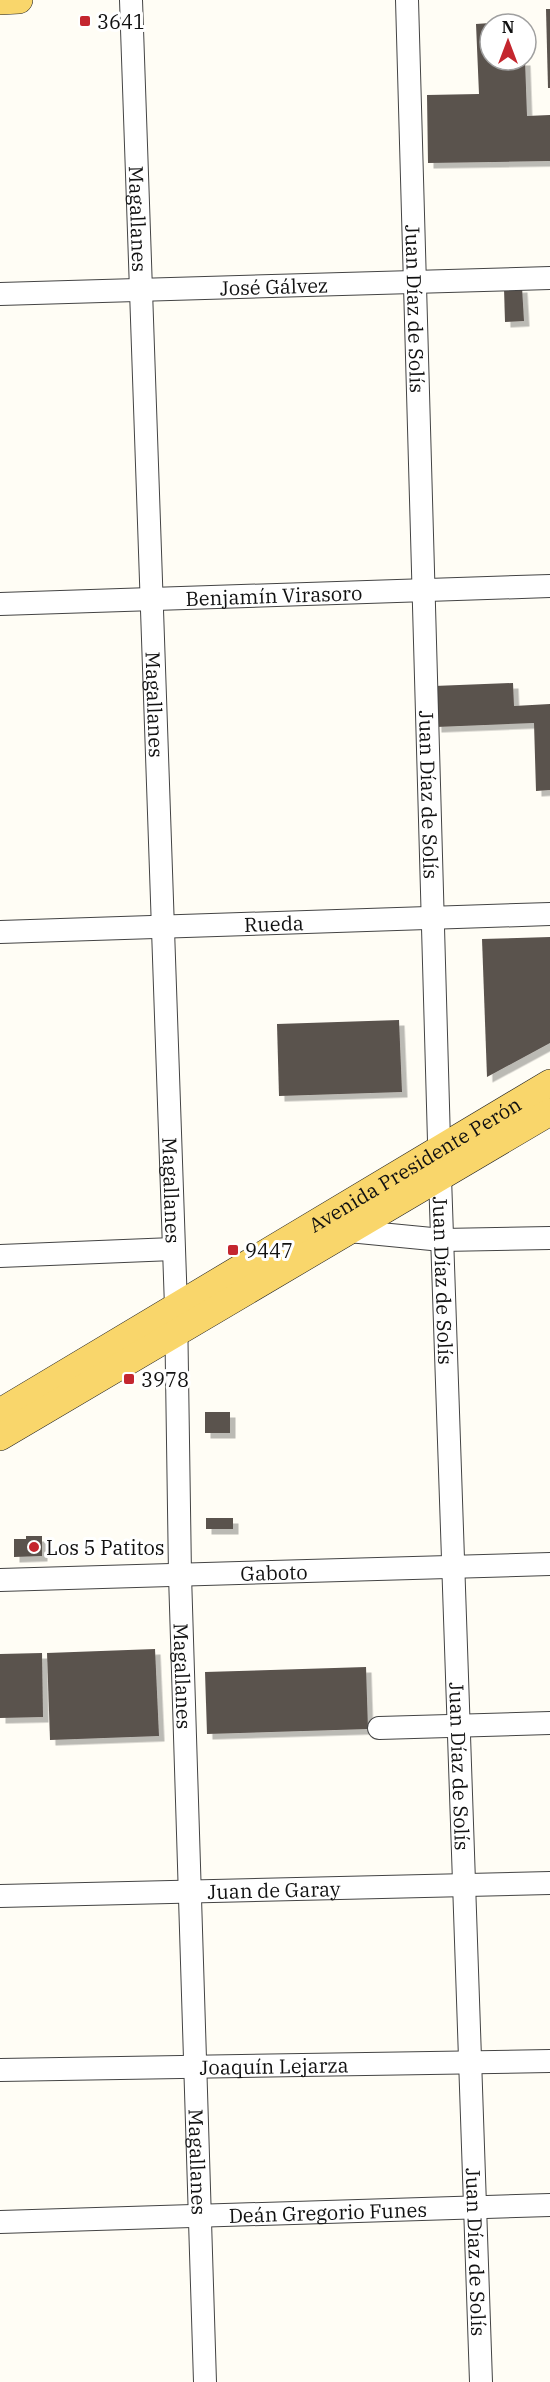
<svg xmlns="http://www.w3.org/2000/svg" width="550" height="2382" viewBox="0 0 550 2382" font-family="'IBM Plex Serif',serif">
	<defs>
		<filter id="shadow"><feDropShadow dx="5.5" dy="5.5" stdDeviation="0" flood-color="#0004"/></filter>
	</defs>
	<rect width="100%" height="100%" fill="#fffdf5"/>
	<g fill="#5a524d" filter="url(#shadow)">
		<path d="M546 9H550V88H548Z"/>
		<path d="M490 23V60H525L527 116 550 115V161L428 163 427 95 479 94 476 24Z"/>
		<path d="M522 287 524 321 505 322 504 288Z"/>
		<path d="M513 683 514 706 550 704V790L536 791 534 723 436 727 434 686Z"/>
		<path d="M550 937V1043L487 1077 482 939Z"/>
		<path d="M399 1020 402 1092 279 1096 277 1024Z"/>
		<rect x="205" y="1412" width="25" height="21"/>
		<rect x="206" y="1518" width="27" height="11"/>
		<path d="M26 1536H42V1556L14 1557V1539H26Z"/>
		<path d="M155 1649 159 1736 50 1740 47 1653Z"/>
		<path d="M42 1653 43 1717 0 1718V1654Z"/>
		<path d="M366 1667 368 1729 207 1734 205 1672Z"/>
	</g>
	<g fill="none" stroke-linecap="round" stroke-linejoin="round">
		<defs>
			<g id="minor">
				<path id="s1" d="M131 0 176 1307 180 1575 205 2382"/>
				<path id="s2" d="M407 0 440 1177 481 2382"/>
				<path id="s3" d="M0 294 550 278"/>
				<path id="s4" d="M0 604 550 586"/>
				<path id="s5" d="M0 932 550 914"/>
				<path d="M349 1231 442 1240 550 1238"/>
				<path d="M0 1256 173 1249"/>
				<path id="s6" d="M0 1580 550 1564"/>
				<path d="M379 1728 550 1723"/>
				<path id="s7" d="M0 1896 550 1883"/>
				<path id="s8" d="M0 2070 550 2061"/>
				<path id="s9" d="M0 2222 550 2205"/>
			</g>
			<g id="major">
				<path d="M0 1 19 0"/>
				<path id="s10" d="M0 1412 550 1083"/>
				<path d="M0 1437 550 1112"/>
			</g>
		</defs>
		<use href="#minor" stroke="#444" stroke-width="24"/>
		<use href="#major" stroke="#222" stroke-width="28"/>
		<use href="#minor" stroke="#fff" stroke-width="22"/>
		<use href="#major" stroke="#f9d66b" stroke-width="27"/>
	</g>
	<g fill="#c4262e" stroke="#fff" stroke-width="2">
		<rect x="79" y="15" width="12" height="12" rx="3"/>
		<rect x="227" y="1244" width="12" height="12" rx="3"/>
		<rect x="123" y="1373" width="12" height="12" rx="3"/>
		<circle cx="34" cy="1547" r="6"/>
	</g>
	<g text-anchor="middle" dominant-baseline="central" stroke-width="6" stroke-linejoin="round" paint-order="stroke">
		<g font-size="20" fill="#111" stroke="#fff" text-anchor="start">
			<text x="97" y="21">3641</text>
			<text x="245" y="1250">9447</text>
			<text x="141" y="1379">3978</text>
			<text x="46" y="1547">Los 5 Patitos</text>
		</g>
		<g font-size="20" fill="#111" stroke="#fff">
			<text stroke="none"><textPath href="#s1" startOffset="219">Magallanes</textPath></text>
			<text stroke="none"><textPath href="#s3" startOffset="274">José Gálvez</textPath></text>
			<text stroke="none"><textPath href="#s2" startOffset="309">Juan Díaz de Solís</textPath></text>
			<text stroke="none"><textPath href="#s4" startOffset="274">Benjamín Virasoro</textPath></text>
			<text stroke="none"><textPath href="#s1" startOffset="705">Magallanes</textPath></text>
			<text stroke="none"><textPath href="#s2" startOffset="795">Juan Díaz de Solís</textPath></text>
			<text stroke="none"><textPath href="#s5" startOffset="274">Rueda</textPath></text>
			<text stroke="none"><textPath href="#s10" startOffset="483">Avenida Presidente Perón</textPath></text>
			<text stroke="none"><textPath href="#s1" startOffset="1191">Magallanes</textPath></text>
			<text stroke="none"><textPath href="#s2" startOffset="1281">Juan Díaz de Solís</textPath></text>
			<text stroke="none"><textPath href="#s6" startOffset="274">Gaboto</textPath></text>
			<text stroke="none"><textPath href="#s1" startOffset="1677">Magallanes</textPath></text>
			<text stroke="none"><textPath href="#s2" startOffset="1767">Juan Díaz de Solís</textPath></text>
			<text stroke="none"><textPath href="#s7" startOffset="274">Juan de Garay</textPath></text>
			<text stroke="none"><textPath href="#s8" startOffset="274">Joaquín Lejarza</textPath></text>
			<text stroke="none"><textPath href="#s1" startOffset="2163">Magallanes</textPath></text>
			<text stroke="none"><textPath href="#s9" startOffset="328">Deán Gregorio Funes</textPath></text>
			<text stroke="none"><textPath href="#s2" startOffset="2253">Juan Díaz de Solís</textPath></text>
		</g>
	</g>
	<g transform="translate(508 42)"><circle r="28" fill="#ffffff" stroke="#a0a0a0" stroke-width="1.5"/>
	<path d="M0-4.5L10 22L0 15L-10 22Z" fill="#c4262e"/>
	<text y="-9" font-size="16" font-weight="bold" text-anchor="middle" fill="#111111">N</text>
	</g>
</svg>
